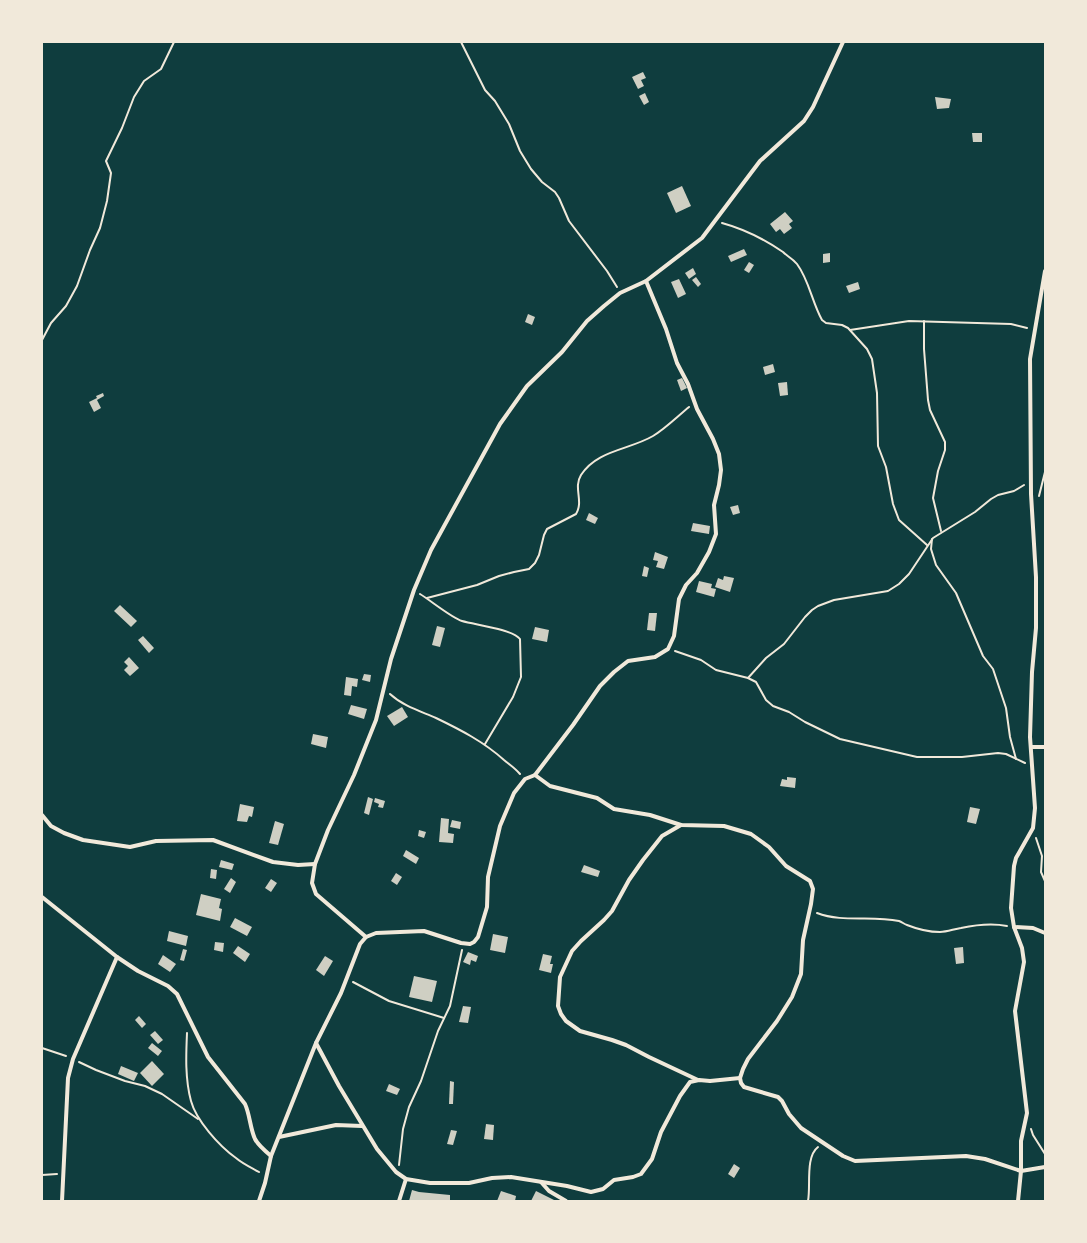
<svg xmlns="http://www.w3.org/2000/svg" width="1087" height="1243" viewBox="0 0 1087 1243" font-family="'Open Sans',sans-serif">
	<rect width="100%" height="100%" fill="#0f3d3e"/>
	<g fill="#cfcfc3">
		<path d="M643 72 646 78 641 80 644 86 638 89 632 77Z"/>
		<path d="M645 93 649 102 644 105 639 96Z"/>
		<path d="M935 97 951 99 949 108 937 109Z"/>
		<path d="M972 133H982V142H973Z"/>
		<path d="M682 186 691 206 676 213 667 193Z"/>
		<path d="M785 212 793 221 789 224 792 228 784 234 780 229 776 232 770 224Z"/>
		<path d="M744 249 747 255 731 262 728 256Z"/>
		<path d="M830 253V262L823 263V254Z"/>
		<path d="M749 262 754 265 749 273 744 270Z"/>
		<path d="M693 268 696 274 689 279 685 273Z"/>
		<path d="M696 277 701 284 698 287 692 280Z"/>
		<path d="M679 279 686 294 678 298 671 282Z"/>
		<path d="M858 282 860 289 849 293 846 286Z"/>
		<path d="M528 314 535 317 532 325 525 322Z"/>
		<path d="M773 364 775 372 765 375 763 367Z"/>
		<path d="M682 378 687 388 681 391 677 380Z"/>
		<path d="M787 382 788 395 780 396 778 383Z"/>
		<path d="M103 393 104 396 97 400 101 408 94 412 89 402 97 398 96 396Z"/>
		<path d="M738 505 740 513 733 515 730 507Z"/>
		<path d="M589 513 598 518 595 524 586 520Z"/>
		<path d="M693 523 710 526 709 534 691 531Z"/>
		<path d="M655 552 668 557 664 569 656 567 658 561 653 560Z"/>
		<path d="M644 566 649 568 647 577 642 576Z"/>
		<path d="M724 576 734 578 730 592 715 587 718 578 723 580Z"/>
		<path d="M699 581 712 584 711 588 716 589 714 597 696 592Z"/>
		<path d="M120 605 137 621 131 627 114 611Z"/>
		<path d="M649 613H657L655 631 647 630Z"/>
		<path d="M437 626 445 628 440 647 432 645Z"/>
		<path d="M535 627 549 630 547 642 532 639Z"/>
		<path d="M143 636 154 648 149 653 138 640Z"/>
		<path d="M129 657 139 668 130 676 124 670 128 666 124 662Z"/>
		<path d="M364 674 371 675 370 682 362 680Z"/>
		<path d="M346 677 358 679 357 687 352 686 351 696 344 695Z"/>
		<path d="M351 705 367 709 364 719 348 714Z"/>
		<path d="M402 707 408 717 394 726 387 716Z"/>
		<path d="M313 734 328 737 326 748 311 744Z"/>
		<path d="M787 777 796 778 795 788 780 786 782 779 787 780Z"/>
		<path d="M368 797 373 799 369 815 364 813Z"/>
		<path d="M375 798 385 801 383 808 378 807 379 804 374 802Z"/>
		<path d="M240 804 254 807 252 817 249 816 247 822 237 821Z"/>
		<path d="M970 807 980 809 976 824 967 822Z"/>
		<path d="M441 818 449 819 448 833 454 834 453 843 439 842Z"/>
		<path d="M452 820 461 822 460 829 450 827Z"/>
		<path d="M275 821 284 824 278 845 269 843Z"/>
		<path d="M419 830 426 832 424 838 418 836Z"/>
		<path d="M406 850 419 858 416 864 403 856Z"/>
		<path d="M221 860 234 864 232 870 219 867Z"/>
		<path d="M584 865 600 871 598 877 581 872Z"/>
		<path d="M211 869 217 870 216 879 210 878Z"/>
		<path d="M396 873 402 877 397 885 391 881Z"/>
		<path d="M231 878 236 882 230 893 224 889Z"/>
		<path d="M271 879 277 883 271 892 265 888Z"/>
		<path d="M201 894 221 899 219 908 222 909 220 921 196 915Z"/>
		<path d="M235 918 252 927 247 936 230 927Z"/>
		<path d="M169 931 188 936 186 946 167 941Z"/>
		<path d="M493 934 508 937 505 953 490 950Z"/>
		<path d="M215 942 224 943 223 952 214 950Z"/>
		<path d="M238 946 250 954 245 962 233 953Z"/>
		<path d="M963 947 964 963 956 964 954 948Z"/>
		<path d="M183 949 187 950 184 961 180 960Z"/>
		<path d="M468 952 478 956 476 962 471 960 470 965 463 962Z"/>
		<path d="M543 954 552 956 550 964H553L551 973 539 970Z"/>
		<path d="M163 955 176 964 170 972 158 964Z"/>
		<path d="M325 956 333 961 324 976 316 970Z"/>
		<path d="M414 976 437 981 432 1002 409 997Z"/>
		<path d="M463 1006 471 1007 468 1023 459 1022Z"/>
		<path d="M139 1016 146 1024 142 1028 135 1020Z"/>
		<path d="M155 1031 163 1040 158 1044 150 1035Z"/>
		<path d="M152 1043 162 1051 158 1056 148 1048Z"/>
		<path d="M152 1061 164 1074 152 1086 140 1073Z"/>
		<path d="M121 1066 138 1073 134 1081 118 1074Z"/>
		<path d="M450 1081 454 1082 453 1104H449Z"/>
		<path d="M389 1084 400 1089 397 1095 386 1091Z"/>
		<path d="M486 1124 494 1125 493 1140 484 1139Z"/>
		<path d="M451 1130 457 1131 453 1145 447 1144Z"/>
		<path d="M734 1164 740 1168 734 1178 728 1174Z"/>
		<path d="M412 1190 419 1192 450 1195V1201H409Z"/>
		<path d="M501 1191 516 1196 515 1201H497Z"/>
		<path d="M536 1191 556 1201H531Z"/>
	</g>
	<g fill="none" stroke-linecap="round" stroke-linejoin="round">
		<g stroke="#f1e9da" stroke-width="2">
			<path d="M461 42 485 90 495 101 509 124 520 151 531 169 542 182 555 192 559 198 569 221 607 271 617 287"/>
			<path d="M722 223C744 229 764 239 783 252 787 256 793 259 797 264 809 280 812 302 822 320L826 323 842 325 848 328 867 349 872 359 877 393 878 446 886 467 893 504 899 520 927 545"/>
			<path d="M924 321V349L928 400 930 410 945 442V450L938 471 933 498 941 531"/>
			<path d="M850 330 909 321 1011 324 1027 328"/>
			<path d="M42 340 51 323 66 306 77 286 90 250 100 228 107 201 111 173 106 161 122 128 134 97 144 81 161 69 174 42"/>
			<path d="M1039 496 1045 472"/>
			<path d="M932 539 931 549 936 565 956 593 983 656 993 669 1006 708 1010 737 1016 759"/>
			<path d="M420 594C430 600 452 618 462 621 476 625 512 629 520 639L521 677 513 697 485 744"/>
			<path d="M427 598 477 585 499 576 514 572 529 569 535 563 539 555 544 535 547 529 576 514C584 501 573 488 581 475 597 450 629 450 653 436 665 429 678 416 689 407"/>
			<path d="M675 651 701 660 716 670 748 678 756 682 766 700 773 706 789 712 805 722 840 739 917 757H962L998 753 1006 754 1025 763"/>
			<path d="M748 678 766 658 784 644 805 617 812 610 818 606 834 600 888 591 899 584 909 574 933 538 975 512 991 499 998 495 1014 491 1024 485"/>
			<path d="M390 694C403 706 420 711 436 718 461 730 484 742 504 760 510 765 515 768 520 774"/>
			<path d="M1036 838 1042 856 1041 872 1045 881"/>
			<path d="M817 913C843 923 871 915 899 921 902 922 904 924 907 925 917 929 929 932 940 932 947 932 954 929 961 928 975 925 992 923 1007 926"/>
			<path d="M353 982 389 1001 444 1018"/>
			<path d="M187 1033C186 1055 185 1079 191 1101 196 1120 219 1146 236 1158 243 1164 252 1168 259 1172"/>
			<path d="M42 1048 66 1056"/>
			<path d="M79 1062 96 1070 125 1081 145 1086 162 1094 198 1119"/>
			<path d="M1031 1129 1033 1135 1045 1154"/>
			<path d="M399 1165 403 1129 409 1107 421 1081 438 1031 450 1006 462 950"/>
			<path d="M42 1175 57 1174"/>
			<path d="M808 1201C811 1186 805 1157 818 1147"/>
		</g>
		<g stroke="#f1e9da" stroke-width="4">
			<path d="M1031 747H1045"/>
			<path d="M535 775 573 725 600 686 614 672 628 661 655 657 668 649 674 636 679 599 686 585 697 573 709 552 716 534 714 505 719 485 721 470 719 454 713 439 697 409 688 384 677 363 666 329 646 281"/>
			<path d="M42 815 51 826 64 833 83 840 130 847 156 841 213 840 273 862 298 865 315 864"/>
			<path d="M681 825 662 836 643 860 629 880 612 911 604 920 581 941 572 951 560 977 558 1006 561 1014 566 1021 580 1031 612 1040 626 1045 649 1057 698 1080"/>
			<path d="M42 897 117 957 138 971 168 986 177 994 208 1057 245 1104C250 1115 250 1128 255 1139 258 1145 265 1151 271 1156"/>
			<path d="M1014 927 1033 928 1045 933"/>
			<path d="M366 937 316 894 312 883 315 864 328 830 354 775 376 720 391 659 414 590 431 550 500 424 527 386 562 352 587 321 604 306 620 293 646 281 702 238 760 161 804 121 813 107 843 42"/>
			<path d="M316 1043 339 1086 377 1149 396 1172 406 1179 430 1183H469L492 1178 511 1177 567 1186 591 1192 603 1189 614 1180 633 1177 641 1174 652 1159 661 1132 680 1096 690 1082 699 1080 710 1081 740 1078"/>
			<path d="M279 1137 336 1125 362 1126"/>
			<path d="M541 1182 549 1191 566 1201"/>
			<path d="M62 1201 68 1078 73 1059 117 957"/>
			<path d="M259 1201 265 1183 271 1156 316 1043 341 993 360 944 366 937 376 933 424 931 461 943 470 944 474 942 478 937 487 907 488 877 500 826 514 793 525 779 535 775 550 786 597 798 614 809 650 815 681 825 724 826 751 834 769 847 786 866 810 881 813 889 811 904 803 940 801 974 792 997 777 1021 748 1059 743 1069 740 1078 741 1083 744 1087 778 1097 782 1101 789 1114 801 1128 843 1156 855 1161 966 1156 985 1159 1021 1171 1045 1167"/>
			<path d="M399 1201 406 1179"/>
			<path d="M1018 1201 1021 1171V1141L1027 1113 1015 1011 1024 962 1022 948 1014 927 1011 908 1014 866 1016 858 1033 828 1035 808 1030 737 1032 672 1036 628V577L1031 494 1030 359 1045 271"/>
		</g>
	</g>
	<rect width="1087" height="1243" fill="none" stroke="#f1e9da" stroke-width="86"/>
</svg>
